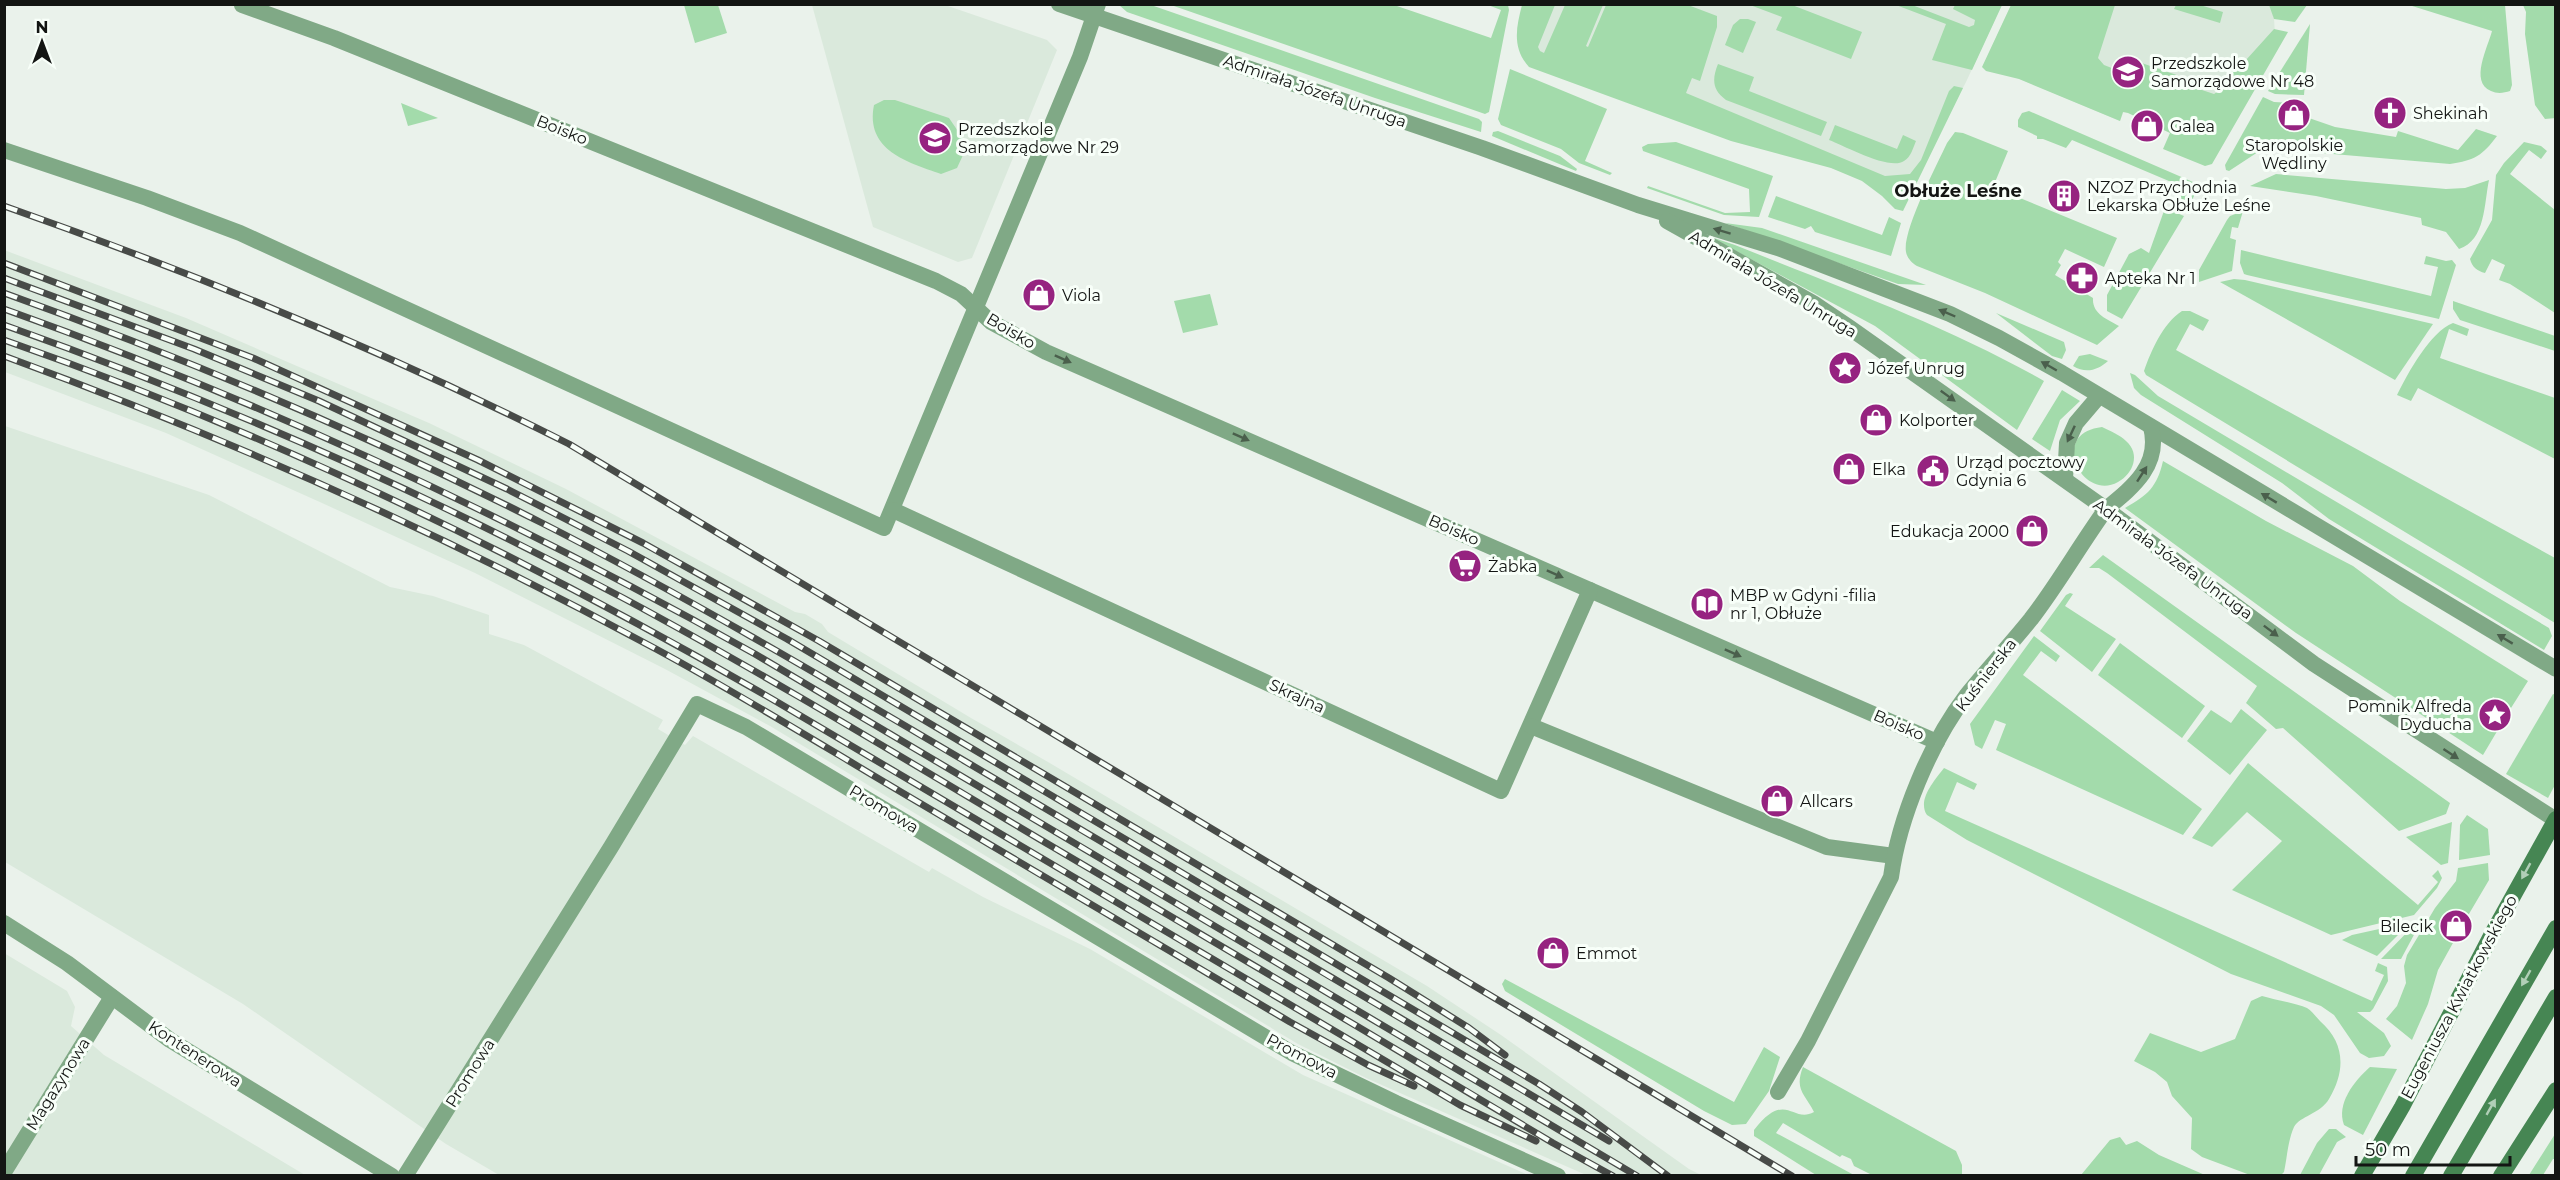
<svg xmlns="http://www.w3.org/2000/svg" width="2560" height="1180" viewBox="0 0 2560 1180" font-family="Montserrat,sans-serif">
	<rect width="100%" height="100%" fill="#eaf2eb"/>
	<g fill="#dae9dc">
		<path d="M2269 4 2274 18 2275 35 2222 132 2128 100 2120 121 1984 64 2011 5Z"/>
		<path d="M812 5H945L1047 40 1057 50 972 258 958 262 873 227Z"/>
		<path d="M1540 5H2002L1966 82 1900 209 1864 180 1526 54Z"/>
		<path d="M4 250 186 318 429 423 566 489 795 612 805 614 822 624 828 632 971 718 1048 762 1427 986 1501 1035 1689 1169 1701 1175H1586L1366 1078 1298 1044 770 726 665 669 475 573 322 503 166 433 5 372Z"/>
		<path d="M5 426 209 495 390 587 433 596 489 615V634L524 645 663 720 658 729 685 745 693 736 929 872 932 868 983 897 1090 949 1303 1075 1528 1175H499L446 1144 243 1004 5 862Z"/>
		<path d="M4 953 67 991 75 1007 71 1026 104 1055 305 1175H5Z"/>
	</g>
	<g fill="#a3dbab">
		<path d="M684 5H718L727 33 695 43Z"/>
		<path d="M1119 5H1151L1479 119 1482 122 1481 132 1375 98 1127 12Z"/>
		<path d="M1171 5H1394L1491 38 1501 10 1488 5H1508L1509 10 1489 112 1485 114Z"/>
		<path d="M1522 5H1555L1538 47 1540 51 1544 53 1565 5H1603L1586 46 1588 47 1606 5H1688L1717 16V27L1700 81 1692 78 1686 93 1885 176 1910 174 1921 160 1949 91 1954 86 1963 88 1903 211 1895 209 1882 196 1862 181 1831 168 1731 141 1529 67C1512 48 1516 28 1522 5Z"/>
		<path d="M1750 5H1792L1862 32 1851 59 1776 30 1782 17Z"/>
		<path d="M1896 5H1912L1969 27 1974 25 1975 20 1953 9 1955 5H2002L1972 70 1932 60 1946 24Z"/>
		<path d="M2011 5H2115L2098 58 2104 65 2122 72 2127 58 2200 83 2199 89 2214 94 2223 88 2234 57 2246 60 2274 29 2288 32 2212 164 2205 166 2163 149 2170 133 2128 113 2123 112 2120 121 2019 79 1986 71 1982 67Z"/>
		<path d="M2176 5H2200L2223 12 2220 23 2174 9Z"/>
		<path d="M2269 5V4L2307 5 2295 22 2274 19Z"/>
		<path d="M2409 5H2505L2512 85 2510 91C2504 93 2497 94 2491 91 2469 82 2488 47 2492 31Z"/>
		<path d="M2523 5H2555L2556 118 2545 119 2535 105 2525 34 2526 12Z"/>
		<path d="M1740 19H1748L1756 22 1743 53 1725 45 1733 25Z"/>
		<path d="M2310 24 2304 95 2275 94 2268 91Z"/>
		<path d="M1718 64 1754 77 1749 91 1827 122 1821 136 1726 100C1712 90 1712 79 1718 64Z"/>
		<path d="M1510 69 1607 109 1585 161 1612 173 1610 175 1579 163 1561 149 1501 125 1498 119Z"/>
		<path d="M2263 97 2274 102 2292 103 2281 114 2295 127 2306 117 2335 127 2396 137 2398 131 2458 150 2476 129 2497 136C2482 156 2475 160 2450 164L2274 149 2258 152 2229 171 2226 170 2225 165Z"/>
		<path d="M884 100H895L949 118 964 140 963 155 957 168 941 174C907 162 865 150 874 105Z"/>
		<path d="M401 103 438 118 408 126Z"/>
		<path d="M2029 111 2193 182 2190 186 2194 196 2190 204 2180 199 2183 187 2072 140 2066 148 2043 139H2037V136L2018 127V120L2022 113Z"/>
		<path d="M1835 125 1897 149 1903 135 1916 141C1913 148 1911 157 1904 161 1890 171 1845 146 1829 140Z"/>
		<path d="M1498 131 1560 156 1577 169 1576 171 1492 136 1493 132Z"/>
		<path d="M1955 132 1963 133 2008 151 1993 187 2117 238 2104 267 2065 249 2058 262 2061 265 2055 275 2093 298C2092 314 2107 319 2119 326L2097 345 1985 293 1917 266C1912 263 1907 258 1906 252 1902 231 1937 165 1947 143Z"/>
		<path d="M1676 142 1773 176 1759 217 1724 215 1647 188 1648 186 1725 213 1750 212 1749 189 1643 151 1642 147 1648 144Z"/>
		<path d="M2524 142 2541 146 2547 151 2541 159 2529 150 2510 174 2555 210V313L2510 284 2499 280 2505 265 2492 259 2485 273C2477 271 2472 267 2470 259L2492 220 2496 175 2504 163Z"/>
		<path d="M2276 174 2446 189 2465 188 2489 180C2484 203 2486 240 2459 249L2446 232 2422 225 2421 218 2316 196 2250 186Z"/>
		<path d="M1776 196 1882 235 1889 217 1901 223 1891 256 1815 232 1811 226 1805 229 1768 217Z"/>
		<path d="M2165 208 2184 216 2122 319 2107 311V295L2129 254 2141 248 2149 253Z"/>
		<path d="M2243 211 2238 228 2232 227 2230 238 2236 240 2232 271 2199 282V270L2227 220 2230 216Z"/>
		<path d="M1725 223 1762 228 1926 285 1898 284Z"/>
		<path d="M1708 236 1735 245C1839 287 1946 325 2044 381L2017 430 1875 326Z"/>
		<path d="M2241 250 2431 296 2438 267 2424 264 2426 256 2446 261 2452 260 2456 265 2439 319 2247 275 2244 274 2240 263Z"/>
		<path d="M2234 279 2245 280 2433 324 2395 380 2220 282Z"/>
		<path d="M1210 294 1218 325 1183 333 1174 301Z"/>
		<path d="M2453 301 2555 336V351L2460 320 2453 309Z"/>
		<path d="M2182 311H2190L2209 320 2203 331 2190 324 2176 350 2555 558V623L2146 375 2144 371C2151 351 2163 323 2182 311Z"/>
		<path d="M1996 313 2064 342 2066 350 2062 359 2052 356Z"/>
		<path d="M2453 323 2469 329 2467 336 2449 329 2440 358 2555 398V459L2418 388 2411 401 2397 395C2408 373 2430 332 2453 323Z"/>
		<path d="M2090 354 2108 361C2098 370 2086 374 2073 366L2079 356Z"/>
		<path d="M2130 373 2135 375 2158 396 2549 628 2552 636 2544 650 2329 519 2282 483 2141 395 2134 388Z"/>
		<path d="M2062 390 2080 401 2060 420 2050 451 2032 439Z"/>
		<path d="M2102 427C2110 431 2120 435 2126 441 2141 454 2133 474 2118 482 2082 502 2048 433 2102 427Z"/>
		<path d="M2163 461 2266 521 2353 566 2400 601 2528 681 2511 708 2493 697 2480 717 2499 728 2483 755 2296 633 2125 508C2148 495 2157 487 2163 461Z"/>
		<path d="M2103 555 2450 803 2446 814 2399 831 2283 728 2276 729 2246 703 2257 686 2107 573 2099 568H2089Z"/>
		<path d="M2070 593 2073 594 2065 606 2116 639 2092 672 2040 631 2066 595Z"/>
		<path d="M2034 636 2060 656 2056 662 2041 651 2023 675 2202 809 2183 835 1996 750 2006 724 1995 720 1982 749 1975 745 1970 724Z"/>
		<path d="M2120 643 2205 706 2182 738 2098 675Z"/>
		<path d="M2553 694 2556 695 2555 785 2548 798 2506 774Z"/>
		<path d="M2241 709 2267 730 2230 775 2187 741 2211 710 2231 723Z"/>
		<path d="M2248 763 2418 905 2438 882 2432 876 2438 870 2442 878 2437 888 2414 915 2331 935 2232 890 2282 841 2247 812 2212 847 2192 838Z"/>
		<path d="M1944 768 1977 784 1974 790 1957 782 1945 811 2372 1001 2384 975 2375 971 2378 963 2387 967 2388 981 2373 1009 2370 1012H2357L2384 1033 2391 1046 2384 1056 2369 1058 2360 1053 2334 1015 2321 1006 2231 974 1967 840 1927 815C1917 800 1934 781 1944 768Z"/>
		<path d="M2467 815 2488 829 2490 855 2459 860 2460 825Z"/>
		<path d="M2452 822 2448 863 2441 865 2406 837Z"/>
		<path d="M2488 863 2489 880 2463 924 2454 920 2450 927 2459 932 2438 970 2428 1004 2412 1040 2386 1019 2397 1006 2406 983 2404 966 2407 955 2435 908 2456 881 2458 868Z"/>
		<path d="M2421 918H2423L2401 959H2381Z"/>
		<path d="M2411 922 2377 956 2342 940 2352 935Z"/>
		<path d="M1505 979 1734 1102 1764 1047 1780 1057 1769 1091 1746 1124 1732 1125 1704 1111 1505 991 1502 984Z"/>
		<path d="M2262 996C2275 1000 2296 1003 2307 1008 2312 1011 2316 1017 2320 1021 2345 1043 2346 1070 2329 1099 2320 1114 2300 1116 2294 1127 2288 1140 2287 1158 2284 1172L2281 1175H2250L2202 1157 2191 1149 2192 1118 2172 1096 2167 1082 2155 1072 2134 1061 2150 1033 2201 1052 2235 1039 2251 1001Z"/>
		<path d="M1803 1067 1956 1151 1962 1165V1175H1872L1854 1166 1851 1159 1842 1155 1840 1157 1783 1123 1776 1133 1854 1175H1816L1754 1136V1130C1786 1089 1792 1124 1814 1112 1805 1094 1794 1090 1803 1067Z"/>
		<path d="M2370 1067 2397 1069 2363 1135 2344 1125C2336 1104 2354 1081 2370 1067Z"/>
		<path d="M2329 1129H2336L2346 1137 2337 1142 2319 1175H2300L2317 1143Z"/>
		<path d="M2555 1134V1159H2553L2543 1175H2529Z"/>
		<path d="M2120 1137 2126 1145 2137 1141 2159 1155 2205 1175H2081L2110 1140Z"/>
	</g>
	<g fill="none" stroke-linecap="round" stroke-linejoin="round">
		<g stroke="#80a986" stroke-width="16">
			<path d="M242 5 334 38 936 281 961 294 991 322 1046 352 1937 742"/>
			<path d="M4 150 147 198 240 233 884 528 1080 57 1098 4"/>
			<path d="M893 510 1501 791 1590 590"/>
			<path d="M1531 726 1827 847 1894 856"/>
			<path d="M4 923 67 963 170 1040 392 1176"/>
			<path d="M1778 1092 1808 1041 1891 877C1899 818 1930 743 1966 696 1987 670 2010 645 2031 619 2058 584 2080 545 2106 509"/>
			<path d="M4 1172 112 997"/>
			<path d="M405 1176 611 847 697 704 746 727 1292 1053 1396 1103 1558 1176"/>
		</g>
		<g stroke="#80a986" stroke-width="16">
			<path d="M1059 4 1482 148 1638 205 1778 248 1950 314 1999 338 2062 373 2556 669"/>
			<path d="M1667 221 1813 303 1850 328 2106 509 2314 664 2556 820"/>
			<path d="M2065 479 2067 443 2076 423 2099 396"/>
			<path d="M2106 509C2133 487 2161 465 2151 427"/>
		</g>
		<g stroke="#468653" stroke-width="16">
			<path d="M2362 1176 2402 1107 2492 934 2556 819"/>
			<path d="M2413 1176 2556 928"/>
			<path d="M2451 1176 2556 997"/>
			<path d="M2501 1176 2556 1090"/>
		</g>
		<defs>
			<g id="rail">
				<path d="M4 206C197 274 387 352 569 444L1792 1176"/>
				<path d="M4 263 253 358 478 460 643 543 819 641 1389 978 1469 1028 1505 1055"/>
				<path d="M4 278 194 349 319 401 507 489 628 551 787 639 1539 1084 1582 1112 1668 1176"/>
				<path d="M4 293C188 359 368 435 542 523 705 606 861 700 1019 793 1215 909 1412 1025 1609 1141"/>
				<path d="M4 309C265 402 514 519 755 654L1637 1176"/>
				<path d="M4 325C218 401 426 493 625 599 770 677 911 763 1053 847 1220 946 1387 1043 1553 1143L1613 1176"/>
				<path d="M4 340C271 433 528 558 772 699L1460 1105 1536 1141"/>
				<path d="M4 356C228 438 446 535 656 649 739 694 820 744 901 792 1031 869 1160 945 1290 1022L1368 1065 1414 1086"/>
			</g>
		</defs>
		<use href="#rail" stroke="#484b48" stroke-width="7"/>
		<use href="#rail" stroke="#f8fff9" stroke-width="4.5" stroke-dasharray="14" stroke-linecap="butt"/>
	</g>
	<defs><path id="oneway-solid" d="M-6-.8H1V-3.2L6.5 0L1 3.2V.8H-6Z" transform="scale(1.5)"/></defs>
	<g fill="#4a5f4c">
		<use href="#oneway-solid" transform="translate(1722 231) rotate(-163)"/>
		<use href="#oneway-solid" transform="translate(1947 313) rotate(-157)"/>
		<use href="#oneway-solid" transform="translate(1063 359) rotate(24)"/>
		<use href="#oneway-solid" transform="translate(2049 366) rotate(-150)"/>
		<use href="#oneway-solid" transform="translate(1948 396) rotate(36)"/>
		<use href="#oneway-solid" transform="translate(2071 434) rotate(115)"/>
		<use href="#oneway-solid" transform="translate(1241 437) rotate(24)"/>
		<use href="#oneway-solid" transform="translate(2142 474) rotate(-57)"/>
		<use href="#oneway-solid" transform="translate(2269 498) rotate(-149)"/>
		<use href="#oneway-solid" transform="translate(1555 574) rotate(24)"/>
		<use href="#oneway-solid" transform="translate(2271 631) rotate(37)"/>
		<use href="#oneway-solid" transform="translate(2505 639) rotate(-149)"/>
		<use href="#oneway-solid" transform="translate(1733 653) rotate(24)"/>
		<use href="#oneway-solid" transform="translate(2451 754) rotate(33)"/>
	</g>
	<g fill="#b1cfb7">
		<use href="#oneway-solid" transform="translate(2526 871) rotate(119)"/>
		<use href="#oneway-solid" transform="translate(2526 978) rotate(120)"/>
		<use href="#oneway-solid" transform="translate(2491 1107) rotate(-60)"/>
	</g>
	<defs>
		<symbol id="school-disc" viewBox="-11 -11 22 22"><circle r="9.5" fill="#962380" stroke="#f8fff9"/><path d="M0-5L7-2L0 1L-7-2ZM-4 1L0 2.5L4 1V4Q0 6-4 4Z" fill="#fff"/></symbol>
		<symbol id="church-disc" viewBox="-11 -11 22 22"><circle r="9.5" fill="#962380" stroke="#f8fff9"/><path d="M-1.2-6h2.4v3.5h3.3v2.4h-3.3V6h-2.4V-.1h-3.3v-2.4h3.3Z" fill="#fff"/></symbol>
		<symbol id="shop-disc" viewBox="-11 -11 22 22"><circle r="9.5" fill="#962380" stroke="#f8fff9"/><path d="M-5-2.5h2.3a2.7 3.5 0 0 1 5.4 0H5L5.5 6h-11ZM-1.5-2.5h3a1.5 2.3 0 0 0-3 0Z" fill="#fff"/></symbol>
		<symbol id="building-disc" viewBox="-11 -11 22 22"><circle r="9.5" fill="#962380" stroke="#f8fff9"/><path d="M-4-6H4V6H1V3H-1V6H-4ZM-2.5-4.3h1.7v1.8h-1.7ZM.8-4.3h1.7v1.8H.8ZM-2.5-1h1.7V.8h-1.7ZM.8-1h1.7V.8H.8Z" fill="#fff"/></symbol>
		<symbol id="pharmacy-disc" viewBox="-11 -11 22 22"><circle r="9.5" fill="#962380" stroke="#f8fff9"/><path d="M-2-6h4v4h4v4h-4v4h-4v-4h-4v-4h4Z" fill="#fff"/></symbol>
		<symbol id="sight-disc" viewBox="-11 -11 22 22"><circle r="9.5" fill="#962380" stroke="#f8fff9"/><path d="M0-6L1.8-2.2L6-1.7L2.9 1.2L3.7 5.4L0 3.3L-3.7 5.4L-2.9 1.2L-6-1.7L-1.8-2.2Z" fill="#fff"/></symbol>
		<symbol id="civic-disc" viewBox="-11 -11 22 22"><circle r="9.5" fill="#962380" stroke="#f8fff9"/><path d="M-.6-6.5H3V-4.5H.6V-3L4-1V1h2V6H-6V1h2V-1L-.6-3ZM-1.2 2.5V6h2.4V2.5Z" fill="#fff"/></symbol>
		<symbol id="supermarket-disc" viewBox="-11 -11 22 22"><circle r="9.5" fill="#962380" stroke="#f8fff9"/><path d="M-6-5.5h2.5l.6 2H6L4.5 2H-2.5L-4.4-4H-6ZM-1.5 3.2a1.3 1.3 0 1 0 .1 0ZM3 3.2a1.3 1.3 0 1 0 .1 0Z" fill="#fff"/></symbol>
		<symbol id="library-disc" viewBox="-11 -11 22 22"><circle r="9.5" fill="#962380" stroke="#f8fff9"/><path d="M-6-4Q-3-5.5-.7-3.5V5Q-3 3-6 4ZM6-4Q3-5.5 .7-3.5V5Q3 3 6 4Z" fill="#fff"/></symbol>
	</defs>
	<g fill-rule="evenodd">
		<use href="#school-disc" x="2109" y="53" width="38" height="38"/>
		<use href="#church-disc" x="2371" y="94" width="38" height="38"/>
		<use href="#shop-disc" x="2275" y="96" width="38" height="38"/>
		<use href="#shop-disc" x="2128" y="107" width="38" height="38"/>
		<use href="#school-disc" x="916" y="119" width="38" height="38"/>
		<use href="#building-disc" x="2045" y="177" width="38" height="38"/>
		<use href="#pharmacy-disc" x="2063" y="259" width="38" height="38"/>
		<use href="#shop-disc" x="1020" y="276" width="38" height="38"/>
		<use href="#sight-disc" x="1826" y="349" width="38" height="38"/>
		<use href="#shop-disc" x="1857" y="401" width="38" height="38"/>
		<use href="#shop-disc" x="1830" y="450" width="38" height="38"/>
		<use href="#civic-disc" x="1914" y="452" width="38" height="38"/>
		<use href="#shop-disc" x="2013" y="512" width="38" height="38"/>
		<use href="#supermarket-disc" x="1446" y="547" width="38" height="38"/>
		<use href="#library-disc" x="1688" y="585" width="38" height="38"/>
		<use href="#sight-disc" x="2476" y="696" width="38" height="38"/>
		<use href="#shop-disc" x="1758" y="782" width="38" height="38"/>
		<use href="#shop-disc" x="2437" y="907" width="38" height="38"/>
		<use href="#shop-disc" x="1534" y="934" width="38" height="38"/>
	</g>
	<g text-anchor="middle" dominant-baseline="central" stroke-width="6" stroke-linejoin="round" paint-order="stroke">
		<g font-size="16" fill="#131513" stroke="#f8fff9" text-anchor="start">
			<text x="2151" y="63">Przedszkole<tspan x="2151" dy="18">Samorządowe Nr 48</tspan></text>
			<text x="2413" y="113">Shekinah</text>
			<text x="2170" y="126">Galea</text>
			<text x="958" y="129">Przedszkole<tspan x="958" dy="18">Samorządowe Nr 29</tspan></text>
			<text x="2294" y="145" text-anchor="middle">Staropolskie<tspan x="2294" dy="18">Wędliny</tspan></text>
			<text x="2087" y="187">NZOZ Przychodnia<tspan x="2087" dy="18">Lekarska Obłuże Leśne</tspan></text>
			<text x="2105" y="278">Apteka Nr 1</text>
			<text x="1062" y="295">Viola</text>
			<text x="1868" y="368">Józef Unrug</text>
			<text x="1899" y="420">Kolporter</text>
			<text x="1956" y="462">Urząd pocztowy<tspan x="1956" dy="18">Gdynia 6</tspan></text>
			<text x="1872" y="469">Elka</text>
			<text x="2009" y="531" text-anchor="end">Edukacja 2000</text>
			<text x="1488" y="566">Żabka</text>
			<text x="1730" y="595">MBP w Gdyni -filia<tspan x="1730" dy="18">nr 1, Obłuże</tspan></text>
			<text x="2472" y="706" text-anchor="end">Pomnik Alfreda<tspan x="2472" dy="18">Dyducha</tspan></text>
			<text x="1800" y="801">Allcars</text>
			<text x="2433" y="926" text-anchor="end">Bilecik</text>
			<text x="1576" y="953">Emmot</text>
		</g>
		<g font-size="16" fill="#131513" stroke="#f8fff9">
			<text transform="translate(1315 91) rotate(19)">Admirała Józefa Unruga</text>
			<text transform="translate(562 130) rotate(22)">Boisko</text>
			<text transform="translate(1773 284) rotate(31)">Admirała Józefa Unruga</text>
			<text transform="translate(1011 331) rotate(31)">Boisko</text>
			<text transform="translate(1454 530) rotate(24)">Boisko</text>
			<text transform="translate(2173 559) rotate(36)">Admirała Józefa Unruga</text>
			<text transform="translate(1986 675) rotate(-52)">Kuśnierska</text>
			<text transform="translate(1297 696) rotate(25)">Skrajna</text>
			<text transform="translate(1899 725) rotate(24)">Boisko</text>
			<text transform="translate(884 809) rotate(31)">Promowa</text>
			<text transform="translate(2459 997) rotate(-62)">Eugeniusza Kwiatkowskiego</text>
			<text transform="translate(195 1054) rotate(33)">Kontenerowa</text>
			<text transform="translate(1302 1056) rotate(28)">Promowa</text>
			<text transform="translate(470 1073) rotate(-58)">Promowa</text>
			<text transform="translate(58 1084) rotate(-58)">Magazynowa</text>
		</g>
		<g font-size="18" font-weight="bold" fill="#131513" stroke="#f8fff9">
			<text x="1958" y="191">Obłuże Leśne</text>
		</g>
	</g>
	<rect width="2560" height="1180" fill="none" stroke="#131513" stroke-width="12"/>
	<g transform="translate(42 42)" stroke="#f8fff9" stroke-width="4.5" paint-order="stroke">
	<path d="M0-4.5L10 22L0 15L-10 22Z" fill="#131513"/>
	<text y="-9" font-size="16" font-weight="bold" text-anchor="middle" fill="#131513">N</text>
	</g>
	<path d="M2356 1156v9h154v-9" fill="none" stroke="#131513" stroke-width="3"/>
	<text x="2365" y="1156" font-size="18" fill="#131513" stroke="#f8fff9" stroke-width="4.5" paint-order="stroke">50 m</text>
</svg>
